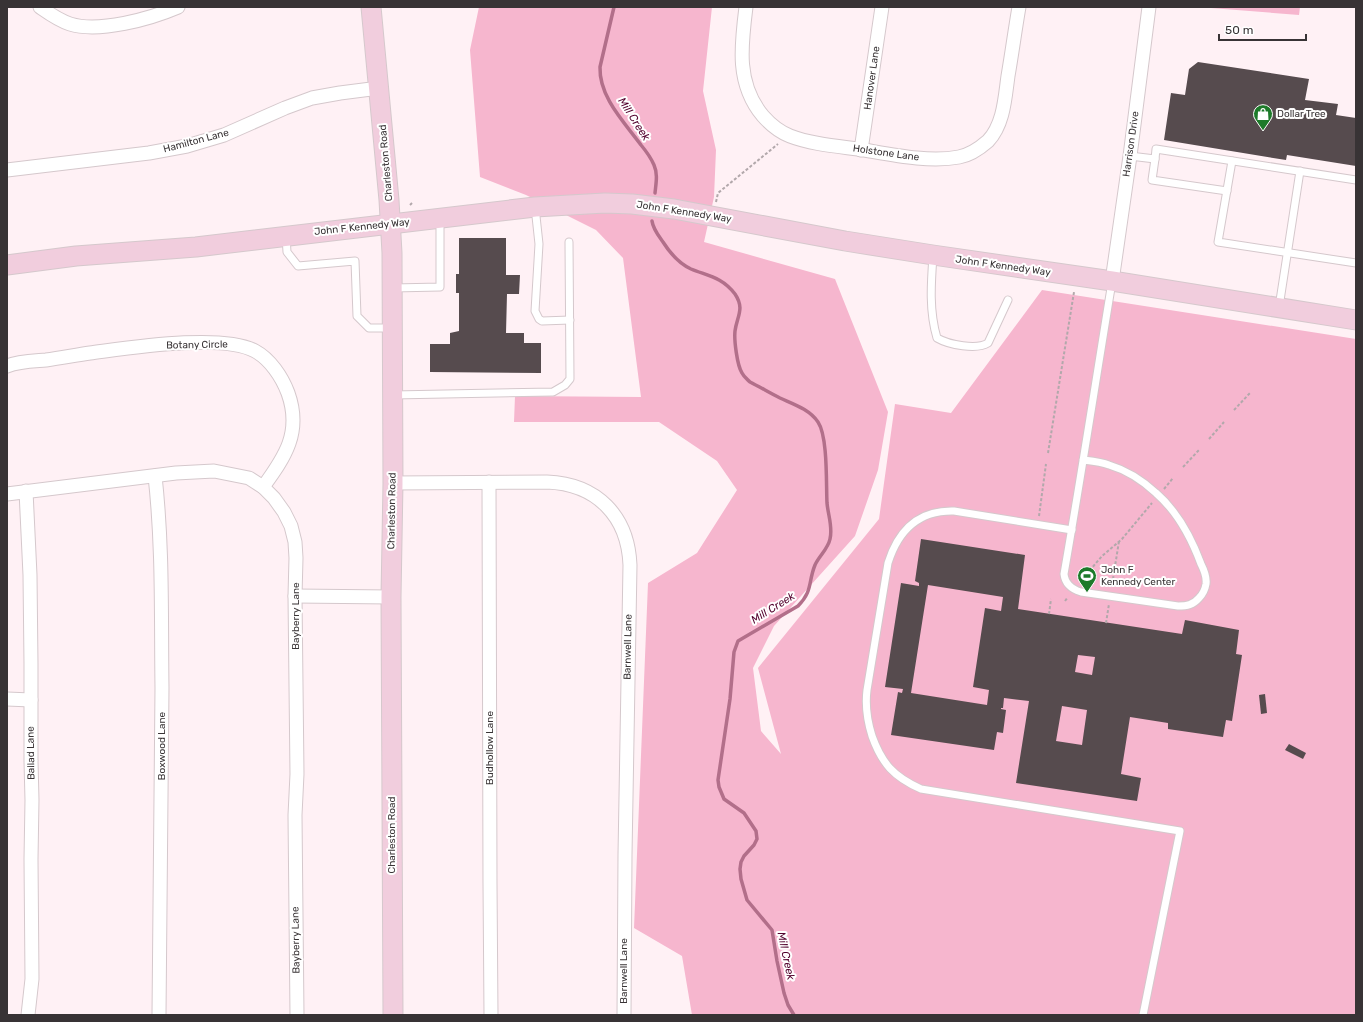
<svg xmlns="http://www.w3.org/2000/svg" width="1363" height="1022" viewBox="0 0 1363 1022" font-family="Rubik,sans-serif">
	<rect width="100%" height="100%" fill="#fff1f5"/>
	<g fill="#f6b6ce">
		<path d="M479 7H712L703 91 716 150 714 197 704 242 835 279 888 412 878 470 855 536 774 626 753 668 761 731 781 754 758 668 879 519 895 404 951 413 1042 290 1356 339V1015H692L682 956 634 928 648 583 697 553 737 490 717 461 659 422H514L515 396 641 397 623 258 596 230 526 195 480 177 470 50Z"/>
		<path d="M1198 7H1300L1299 15Z"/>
	</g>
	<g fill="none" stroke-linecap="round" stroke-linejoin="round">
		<g stroke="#b26f8a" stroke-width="3.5">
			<path d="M614 7 600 67C599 97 624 122 641 145 646 151 651 158 654 165 658 174 656 183 655 193"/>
			<path d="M652 221C653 229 658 235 663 242 670 253 678 263 691 269 708 276 722 277 735 294 745 309 737 316 735 331 734 340 737 365 742 373 744 377 747 379 750 382 760 387 770 393 780 398 793 404 809 409 818 422 828 437 826 484 827 503 828 515 833 527 830 539 828 549 819 556 815 565 808 582 813 591 798 606L738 641 734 652 730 699 718 780 719 787 724 799 744 813 756 831 757 839 754 845 744 856 741 862 740 869 741 879 747 900 772 930 777 961 784 993 788 1005 794 1015"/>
		</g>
	</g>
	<g fill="#564b4e" fill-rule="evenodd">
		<path d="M1198 62 1309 79 1305 100 1338 104 1336 115 1356 118V166L1287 155 1286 160 1164 140 1171 93 1185 95 1189 69Z"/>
		<path d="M459 238H506V275H520L519 294H507L506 333H524V343H541V373L430 372V344H450V333L459 331V293H456V274H459Z"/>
		<path d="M921 539 1025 555 1018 609 1182 634 1185 620 1239 630 1236 654 1242 655 1232 721 1226 720 1223 737 1168 729V723L1130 717 1121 774 1141 778 1137 801 1016 783 1029 701 1004 698 1003 708H1001V709L1006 710 1003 733 997 732 994 750 891 735 898 692 902 693 903 689 885 687 901 583 919 586V583L915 581ZM928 585 1003 597 1001 611 985 608 973 687 989 690 987 705 911 693ZM1078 655 1095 657 1092 675 1075 672ZM1062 706 1087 710 1082 745 1056 741Z"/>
		<path d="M1265 694 1267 713 1261 714 1259 695Z"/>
		<path d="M1289 744 1306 753 1303 759 1285 750Z"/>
	</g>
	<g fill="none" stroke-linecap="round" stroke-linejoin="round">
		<defs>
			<g id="lane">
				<path d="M1130 156 1155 159 1156 149 1356 180"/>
				<path d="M1155 159 1152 180 1227 191"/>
				<path d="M1232 161 1218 242 1356 263"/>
				<path d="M535 207 539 244 535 311 539 319 542 321 570 320"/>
				<path d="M286 236 287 252 298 266 355 261 357 316 369 328H392"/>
				<path d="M933 256C931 284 929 311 937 338 949 345 977 350 988 343L1008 300"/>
				<path d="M393 288 440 287V219"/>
				<path d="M1279 307 1300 171"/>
				<path d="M393 395 553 392 565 385 570 379 569 242"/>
				<path d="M1083 460C1091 461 1101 462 1109 465 1126 470 1143 481 1156 493 1178 512 1191 537 1201 564 1204 570 1207 577 1206 584 1205 590 1203 594 1199 598 1193 605 1187 606 1178 606L1081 592C1071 589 1065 584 1064 574 1081 477 1096 379 1112 282"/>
				<path d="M1072 530 954 511C918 510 898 531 888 563L867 690C865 706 867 720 872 736 882 764 894 777 921 789L1180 831 1143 1015"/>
			</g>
			<g id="street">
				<path d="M40 7C50 14 58 20 70 24 99 33 150 19 178 7"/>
				<path d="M746 7C741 46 736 84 763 116 770 124 780 132 790 136 811 144 835 146 858 149 889 154 928 163 959 157 970 155 980 148 988 141 1004 124 1005 97 1008 76 1012 53 1015 30 1019 7"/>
				<path d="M861 150 882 7"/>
				<path d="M7 170 149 153 187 146 224 135 285 108 312 98 340 93 379 88"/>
				<path d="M1112 281 1130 156 1149 7"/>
				<path d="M7 366C19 361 33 361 46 360 61 358 76 355 90 353 129 348 222 333 255 351 270 359 282 377 288 393 302 432 285 457 263 487"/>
				<path d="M155 476C163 548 161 616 162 688 162 797 161 906 159 1015"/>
				<path d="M489 482 490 883 491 1015"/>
				<path d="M393 483 547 482C597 484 628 516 630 565L625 855 624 1015"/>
				<path d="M26 491 30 575 31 664V761L32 800 31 859 32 979 28 1015"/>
				<path d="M7 494 176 473 214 471 249 478 263 487 274 498 284 512 291 526 295 542 296 558 295 596 297 774 295 815 297 1015"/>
				<path d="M295 596 391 597"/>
				<path d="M7 699 31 700"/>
			</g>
			<g id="secondary">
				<path d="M371 7 389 200 392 253 393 483 391 597 393 1015"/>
				<path d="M7 265 76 256 196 247 535 207 605 203 632 204 674 209 845 241 933 255 1112 281 1356 320"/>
			</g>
		</defs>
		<use href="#lane" stroke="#d5c8cc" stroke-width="9"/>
		<use href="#street" stroke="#d5c8cc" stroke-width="15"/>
		<use href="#secondary" stroke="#d5c8cc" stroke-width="21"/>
		<g stroke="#b2a8ab" stroke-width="2" stroke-dasharray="3 2" stroke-linecap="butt">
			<path d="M716 202 718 193 778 144"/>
			<path d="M410 205 412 203"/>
			<path d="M1234 410 1250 393"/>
			<path d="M1209 439 1224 422"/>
			<path d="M1048 453 1074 292"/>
			<path d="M1183 467 1199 450"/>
			<path d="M1164 489 1173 478"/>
			<path d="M1039 516 1046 464"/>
			<path d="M1113 579 1119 541"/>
			<path d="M1080 582 1102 556 1122 539 1152 503"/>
			<path d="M1065 601 1068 597"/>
			<path d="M1049 614 1051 599"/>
			<path d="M1106 623 1109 604"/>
		</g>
		<use href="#lane" stroke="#fff" stroke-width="7"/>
		<use href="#street" stroke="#fff" stroke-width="13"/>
		<use href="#secondary" stroke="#f1cddd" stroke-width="19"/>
	</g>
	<defs>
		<symbol id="shop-pin" viewBox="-11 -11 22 30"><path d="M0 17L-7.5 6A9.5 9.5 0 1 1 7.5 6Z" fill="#1d7a2a" stroke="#fff"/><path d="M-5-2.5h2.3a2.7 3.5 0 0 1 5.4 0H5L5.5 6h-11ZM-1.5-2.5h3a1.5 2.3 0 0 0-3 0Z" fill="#fff"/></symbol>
		<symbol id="stadium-pin" viewBox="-11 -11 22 30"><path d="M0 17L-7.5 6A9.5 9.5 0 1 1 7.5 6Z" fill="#1d7a2a" stroke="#fff"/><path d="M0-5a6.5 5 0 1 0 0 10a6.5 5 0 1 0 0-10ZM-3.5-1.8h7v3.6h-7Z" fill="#fff"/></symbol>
	</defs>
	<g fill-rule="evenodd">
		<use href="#shop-pin" x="1252" y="103" width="22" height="30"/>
		<use href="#stadium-pin" x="1076" y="565" width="22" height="30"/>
	</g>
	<g text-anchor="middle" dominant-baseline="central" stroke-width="4" stroke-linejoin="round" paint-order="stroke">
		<g font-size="10" fill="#383335" stroke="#fff">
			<text transform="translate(872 78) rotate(-82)">Hanover Lane</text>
			<text transform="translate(196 141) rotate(-15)">Hamilton Lane</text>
			<text transform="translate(1131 144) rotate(-82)">Harrison Drive</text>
			<text transform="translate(886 153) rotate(8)">Holstone Lane</text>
			<text transform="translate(386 163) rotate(-95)">Charleston Road</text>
			<text transform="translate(684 212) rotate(9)">John F Kennedy Way</text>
			<text transform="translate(362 227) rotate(-6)">John F Kennedy Way</text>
			<text transform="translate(1003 266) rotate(8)">John F Kennedy Way</text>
			<text transform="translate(197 345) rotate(-1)">Botany Circle</text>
			<text transform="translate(392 511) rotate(-89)">Charleston Road</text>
			<text transform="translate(296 616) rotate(-90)">Bayberry Lane</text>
			<text transform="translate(628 647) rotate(-89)">Barnwell Lane</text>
			<text transform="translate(162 746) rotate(-90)">Boxwood Lane</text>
			<text transform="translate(490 748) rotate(-90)">Budhollow Lane</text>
			<text transform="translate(31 753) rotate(-91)">Ballad Lane</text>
			<text transform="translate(392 835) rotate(-90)">Charleston Road</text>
			<text transform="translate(296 940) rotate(-91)">Bayberry Lane</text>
			<text transform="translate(624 971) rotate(-90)">Barnwell Lane</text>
		</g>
		<g font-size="10" fill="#383335" stroke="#fff" text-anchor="start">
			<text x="1277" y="114">Dollar Tree</text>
			<text x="1101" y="570">John F<tspan x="1101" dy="12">Kennedy Center</tspan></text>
		</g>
		<g font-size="11" font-style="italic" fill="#52002d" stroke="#fff">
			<text transform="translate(634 119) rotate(57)">Mill Creek</text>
			<text transform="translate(773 608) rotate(-32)">Mill Creek</text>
			<text transform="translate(786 956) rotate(78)">Mill Creek</text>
		</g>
	</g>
	<rect width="1363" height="1022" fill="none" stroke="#383335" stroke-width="16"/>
	<path d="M1219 34v6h87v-6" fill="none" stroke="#383335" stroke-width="2"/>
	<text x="1225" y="34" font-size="12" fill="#383335" stroke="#ffffff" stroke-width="3" paint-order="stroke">50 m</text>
</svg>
